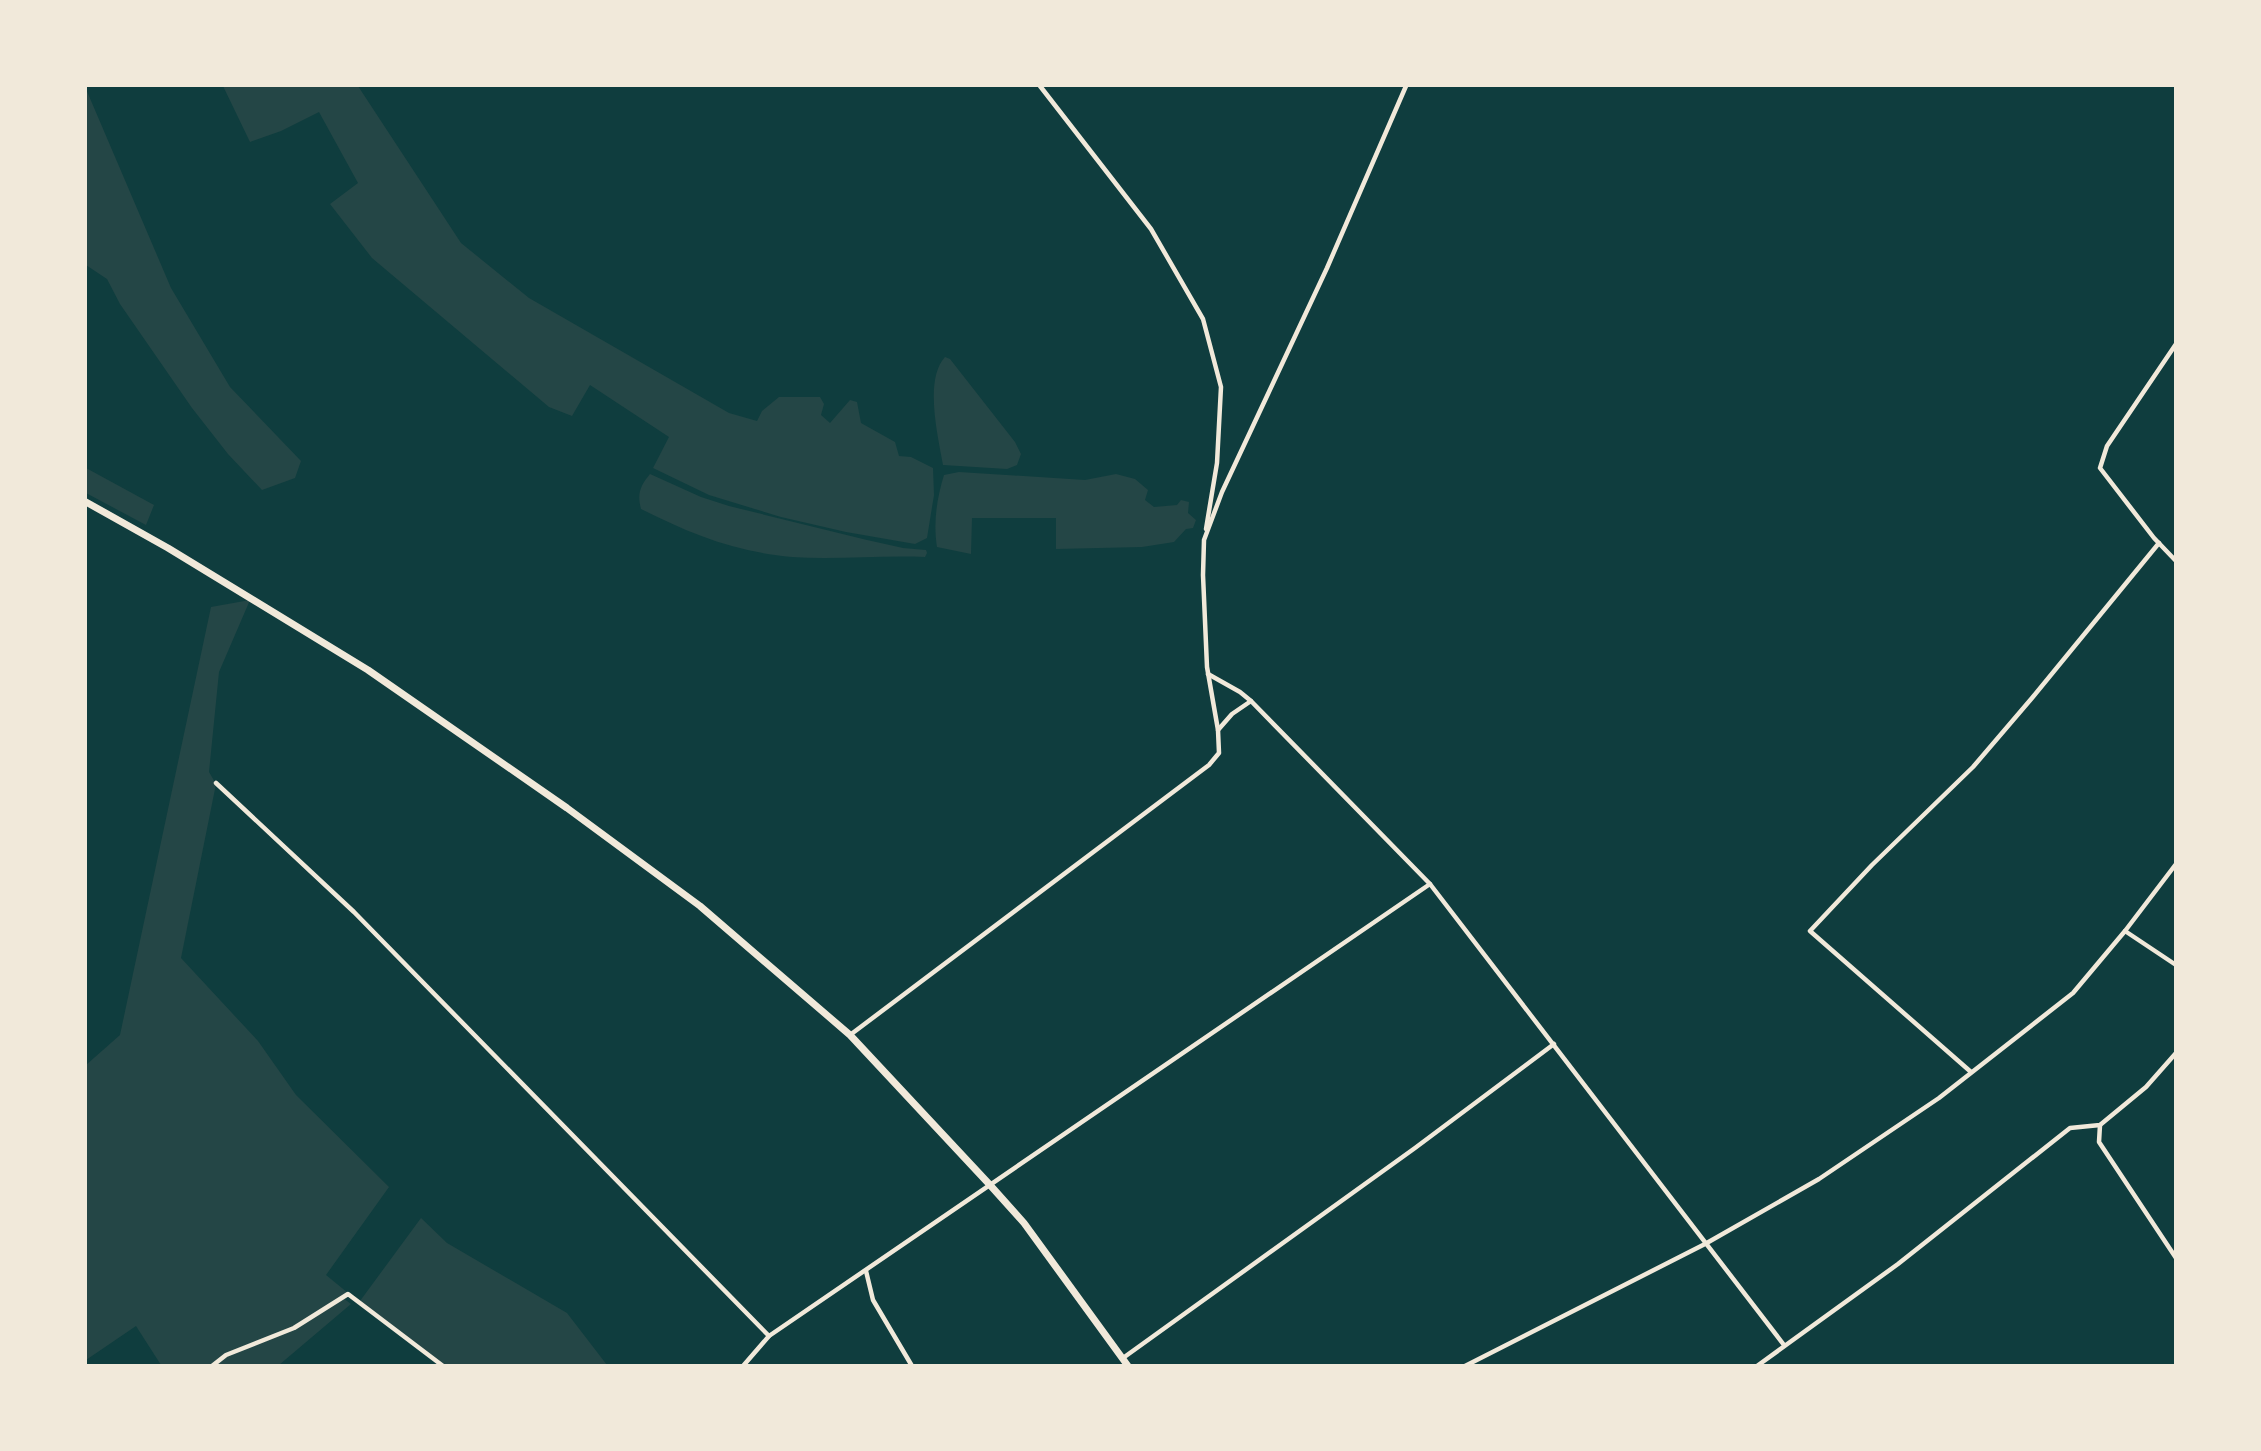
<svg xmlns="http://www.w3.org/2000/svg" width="2261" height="1451" viewBox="0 0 2261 1451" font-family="Rubik,sans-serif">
	<rect width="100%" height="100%" fill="#0f3d3e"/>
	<g fill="#244646">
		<path d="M223 86H358L461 243 529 298 729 413 757 421 762 411 779 397H820L824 404 821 415 830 423 850 400 857 402 861 423 895 442 899 456 911 457 933 468 934 495 927 538 915 544 846 532 781 517 709 495 653 468 669 437 590 385 572 416 549 407 372 258 330 204 358 183 319 112 281 131 250 142Z"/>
		<path d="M86 89 171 288 230 387 301 461 295 478 262 490 228 454 192 408 120 304 107 279 86 265Z"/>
		<path d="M945 357 950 359 1015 442 1021 454 1017 465 1007 469 943 465C938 436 924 380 945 357Z"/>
		<path d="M86 468 154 505 146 525 86 493Z"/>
		<path d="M959 472 1085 480 1116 474 1135 479 1148 490 1145 500 1154 507 1177 505 1181 500 1189 502 1188 513 1196 520 1193 528 1186 529 1174 542 1142 547 1056 549V518H972L971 554 937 547C933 522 937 498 944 475Z"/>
		<path d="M650 474 701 497 729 506 867 540 903 548 926 550 927 553 925 557C881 555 836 560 792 557 735 552 691 534 641 509 637 494 640 486 650 474Z"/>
		<path d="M250 600 219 672 209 772 216 784 181 958 258 1041 296 1095 389 1187 326 1275 348 1293 293 1328 225 1354 211 1365H161L136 1326 86 1360V1065L120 1035 211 607Z"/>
		<path d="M421 1218 447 1243 567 1313 607 1365H444L360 1301Z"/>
		<path d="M343 1298 351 1304 279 1365 213 1366 226 1356 294 1329Z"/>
	</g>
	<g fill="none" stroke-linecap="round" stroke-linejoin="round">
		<g stroke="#f1e9da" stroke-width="4.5">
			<path d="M1040 86 1151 229 1203 319 1221 387 1217 463 1206 529"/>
			<path d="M2176 344 2107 446 2100 468 2154 538 2176 561"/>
			<path d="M1208 674 1240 692 1251 701 1430 884 1784 1345"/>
			<path d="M1218 730 1232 714 1251 701"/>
			<path d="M216 783 354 912 769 1336"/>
			<path d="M2125 931 2176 965"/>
			<path d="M850 1035 1209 765 1219 753 1218 730 1207 667 1203 575 1204 540 1222 492 1327 268 1406 86"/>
			<path d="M1971 1072 1810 931 1872 865 1973 767 2032 698 2159 543"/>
			<path d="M2100 1125 2099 1142 2176 1258"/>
			<path d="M866 1271 873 1300 912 1366"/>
			<path d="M1123 1358 1415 1148 1554 1044"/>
			<path d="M212 1366 226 1355 294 1328 348 1294 443 1366"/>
			<path d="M743 1366 769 1336 1430 884"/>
			<path d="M1465 1366 1705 1244 1819 1179 1939 1098 2073 993 2125 931 2176 864"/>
			<path d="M1757 1366 1898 1264 2070 1128 2100 1125 2146 1087 2176 1053"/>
		</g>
		<path stroke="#f1e9da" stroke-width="7" d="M86 502 168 548 368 670 567 808 700 906 850 1035 990 1185 1024 1223 1128 1366"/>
	</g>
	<rect width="2261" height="1451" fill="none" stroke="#f1e9da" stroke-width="174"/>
</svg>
